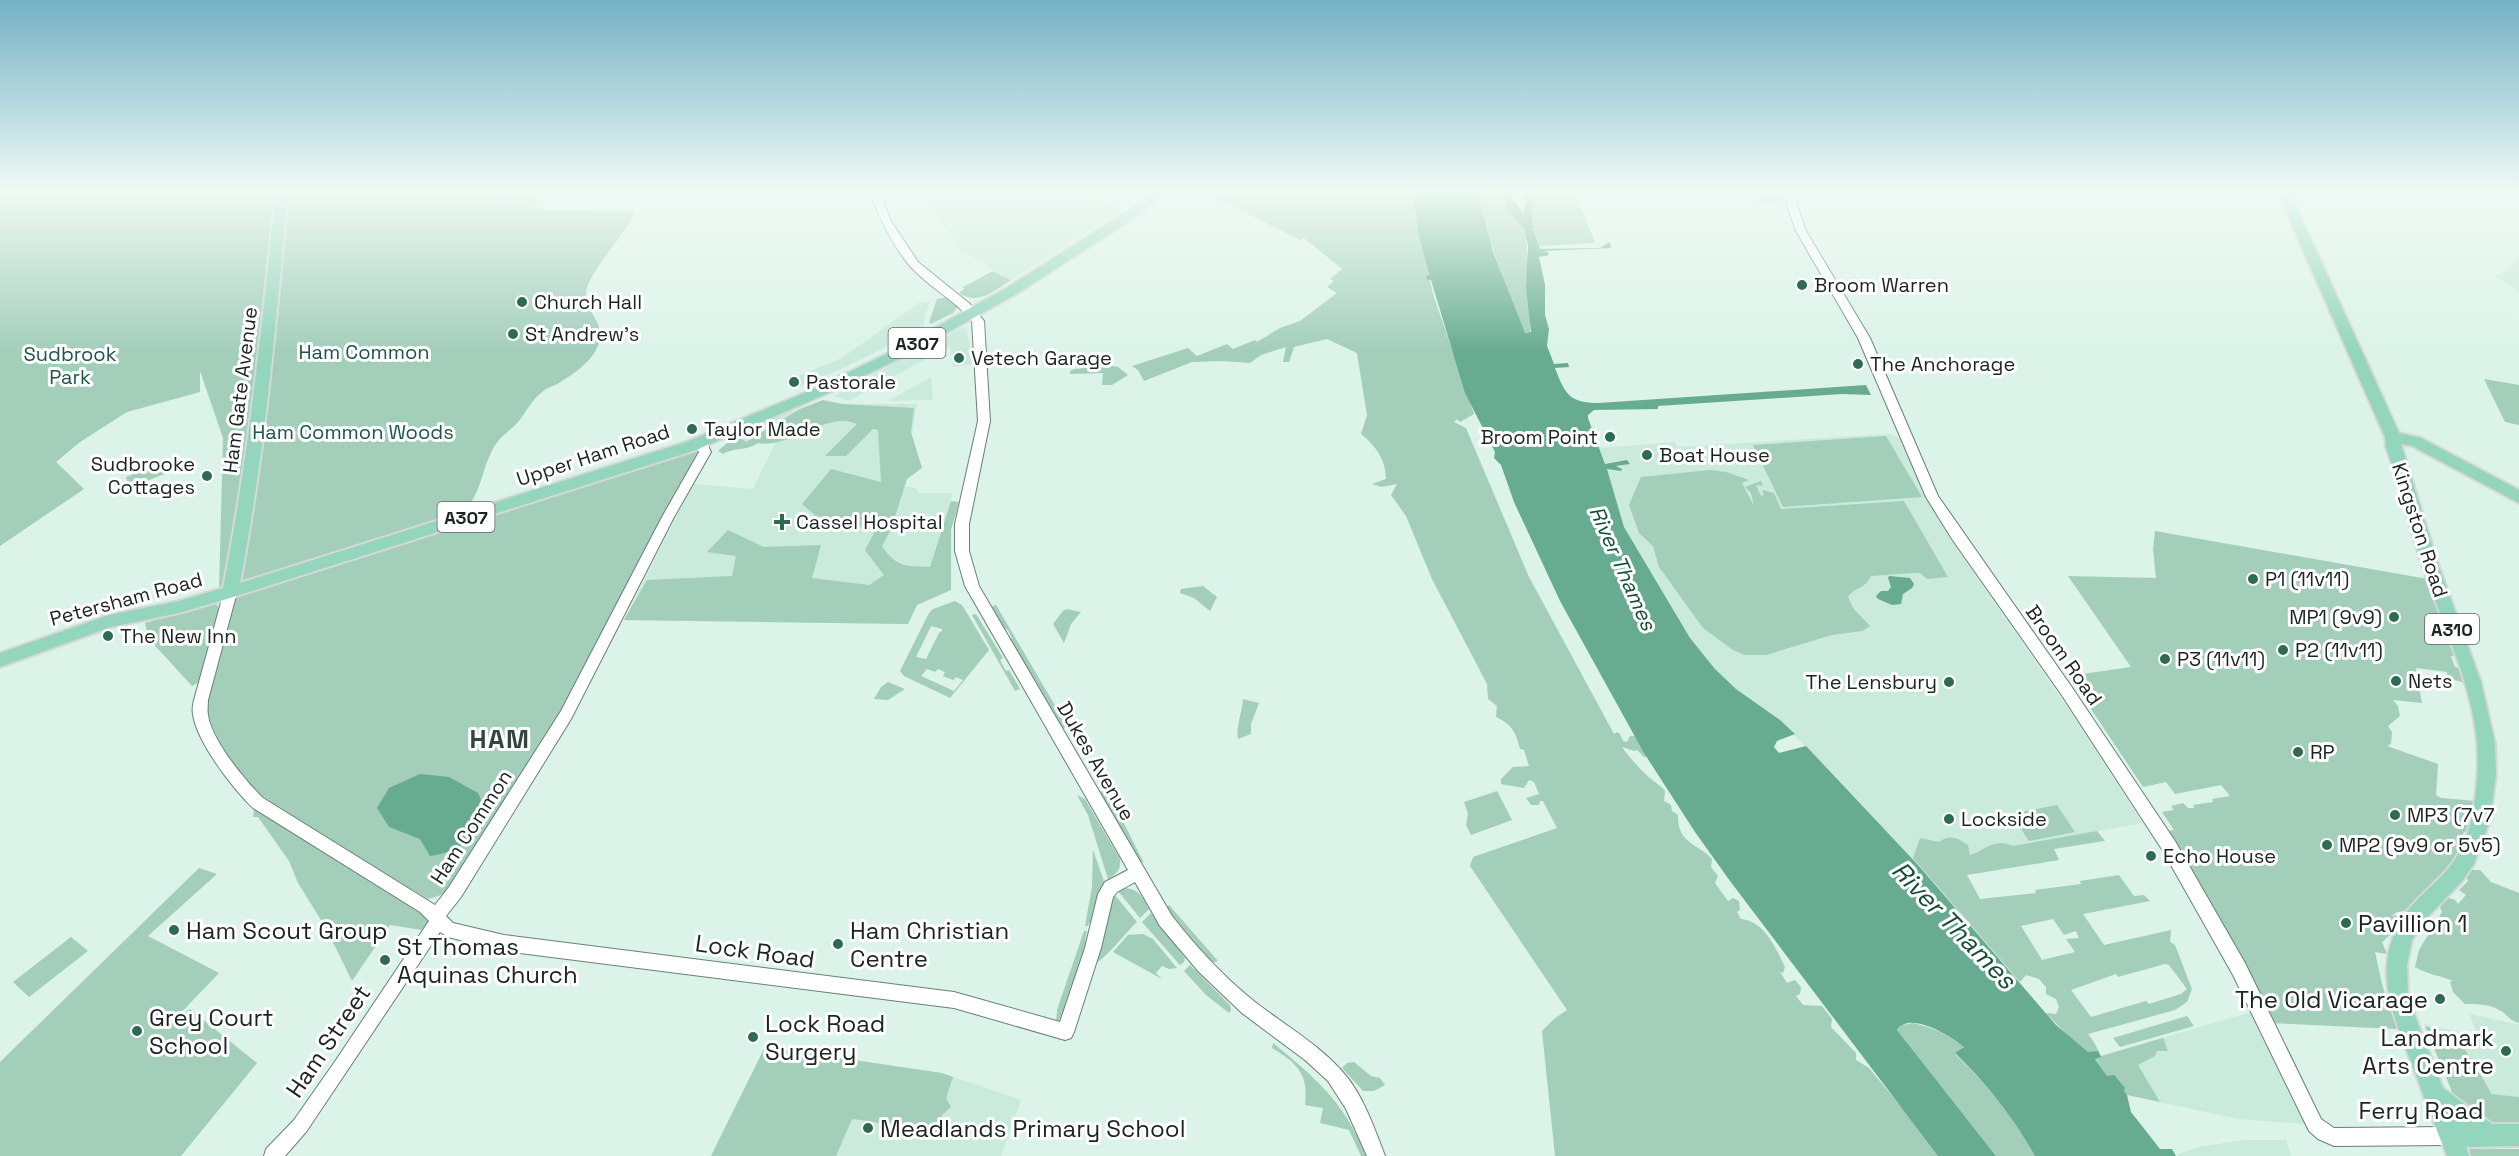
<svg xmlns="http://www.w3.org/2000/svg" width="2519" height="1156" viewBox="0 0 2519 1156" font-family="'Space Grotesk',sans-serif">
	<rect width="100%" height="100%" fill="#dbf3e8"/>
	<g fill="#caeadb">
		<path d="M926 191H1090L1086 193 1122 210 1011 280 958 248 924 192Z"/>
		<path d="M2519 259V292L2495 276 2508 270Z"/>
		<path d="M920 302H929L923 328 848 366 801 386 791 388 786 381 842 358Z"/>
		<path d="M963 327 967 328 972 364 953 367 950 346 848 401 834 396Z"/>
		<path d="M931 377 933 399 931 400 888 401Z"/>
		<path d="M825 401 846 404H917L903 487H914L920 493H953L930 567 908 624 624 620 693 484 753 489 774 446 778 425 746 443 726 436 758 422Z"/>
		<path d="M1889 434 1900 438 1923 490 1956 547 2078 723 2142 823 1995 850 1919 866 1780 720 1736 689 1715 669 1690 638 1624 527 1607 469 1621 471 1615 467 1630 463 1627 460 1605 464 1600 448 1675 442 1677 447Z"/>
		<path d="M2252 1012 2306 1124 2238 1119 2160 1102 2126 1048Z"/>
		<path d="M2470 1014 2519 1025V1122L2455 1099 2424 1024 2477 1036Z"/>
		<path d="M765 1047 942 1073 1021 1100 1001 1156H711Z"/>
		<path d="M2243 1140H2286L2291 1156H2179L2178 1154 2199 1147Z"/>
	</g>
	<g fill="#a2ceba" fill-rule="evenodd">
		<path d="M0 191H542L533 209 635 212C626 234 588 273 586 292 584 313 609 323 597 348 590 363 571 376 557 384 551 387 546 388 541 393 532 400 526 412 519 421 513 428 505 433 499 440 481 461 484 494 462 513L219 591 223 438 200 371V392L127 412 80 442 56 462 84 489 0 546Z"/>
		<path d="M1202 191H1412L1419 237 1434 297 1474 414 1460 422 1457 419 1454 422 1466 428 1529 577 1614 734 1617 732 1620 734 1623 741 1627 742 1630 736H1637L1647 756 1644 757 1637 750 1634 751 1622 747C1629 757 1644 774 1655 782 1659 786 1662 786 1665 791L1664 801 1671 805 1672 811 1678 815C1677 844 1698 843 1712 859L1711 867 1718 876 1715 883 1728 901 1733 898 1739 901 1740 910 1737 912 1741 919C1765 921 1776 949 1785 967L1783 973 1780 972 1787 983 1795 980 1801 987 1800 994 1796 996 1803 1005 1822 1006 1832 1019 1831 1027 1856 1053V1060L1869 1068 1934 1147 1938 1156H1555L1542 1031 1554 1019 1567 1010 1470 866 1473 857 1557 828 1543 801H1540L1539 805H1531L1526 798 1539 794 1534 782 1529 780 1524 788 1501 784V779L1513 767 1529 766 1524 750 1520 749C1516 733 1513 725 1496 717L1497 706 1488 699 1487 684 1432 579 1406 516 1391 495 1397 484 1382 487 1372 484 1386 479C1386 460 1376 446 1361 434L1367 415 1357 353 1327 339 1294 347 1289 362H1283L1286 347 1261 355 1250 363 1222 361 1192 362 1144 381 1138 370 1132 366 1188 348 1197 356 1227 344 1233 349 1255 340 1257 342 1280 328 1300 321 1337 293 1327 287 1334 281 1330 279 1342 269 1304 238 1300 240Z"/>
		<path d="M1477 191H1503C1503 208 1520 215 1524 229 1528 241 1525 252 1529 263L1530 333 1524 332C1505 286 1488 240 1477 191Z"/>
		<path d="M1532 191H1575L1595 243 1539 246 1532 225V205H1537L1532 202Z"/>
		<path d="M1754 191H1783L1785 201 1761 205Z"/>
		<path d="M993 271 1011 280C993 291 979 306 959 293L964 289 963 287Z"/>
		<path d="M947 297 958 306 953 313 931 324 929 322 937 299Z"/>
		<path d="M1107 365 1118 367 1128 375 1112 385H1102L1103 373 1070 374V371L1075 369Z"/>
		<path d="M2484 379 2519 385V425L2505 422Z"/>
		<path d="M823 400 841 404 914 408 911 432 922 468 907 479 891 529 882 546C897 568 906 566 930 567L951 501 959 502 951 530V590L917 605 908 624 624 620 647 580 732 576 736 556 707 552 728 530 764 547 821 545 812 578 869 585 884 575 865 550 875 531 816 516 802 504 831 469 881 482 878 430 873 429 846 456H825L857 424C828 410 787 450 758 443 747 451 735 447 723 454L718 451 736 435 746 442 800 409Z"/>
		<path d="M1886 436 1922 497 1783 507 1753 445Z"/>
		<path d="M693 449 699 450 549 735 448 893 428 899C387 875 346 851 306 825 287 812 266 801 249 785 232 769 205 725 207 701L236 595Z"/>
		<path d="M168 461 172 471 129 488 126 477Z"/>
		<path d="M1710 470 1726 472 1749 480 1742 483 1754 506 1751 493 1745 487 1761 481 1763 486 1756 485 1761 496 1764 495 1762 490 1774 493 1781 509 1904 501 1948 577 1927 579 1920 573H1914L1871 576C1865 590 1855 586 1848 597L1853 608 1870 626 1862 631 1832 635 1766 655H1745L1733 650 1703 628 1659 567 1653 546 1639 533 1629 505 1641 477Z"/>
		<path d="M2155 531 2422 578 2429 577 2440 602 2436 605 2447 624 2444 630 2448 634 2447 639 2457 655 2451 656 2455 667 2462 669 2466 680 2462 682 2448 678 2447 672 2416 668 2422 703 2393 700 2398 706 2400 716 2388 726 2392 732 2391 744 2387 746 2438 764 2436 795 2441 798 2476 801 2478 825 2469 824 2467 831 2464 832 2462 836 2466 841 2464 845H2459L2457 848 2461 852 2452 864H2449L2451 867H2447L2448 870 2432 882 2434 885 2426 890 2427 894 2404 911 2397 912 2391 916 2399 915 2406 922 2382 942 2387 954 2375 952 2382 984 2397 1029 2270 1023 2167 831 2174 830 2162 812 2174 810 2171 806 2183 803 2188 808H2194L2193 805 2213 802 2212 799 2230 796 2221 785 2175 794 2166 782 2143 787 2069 676 2131 667 2068 576 2156 578 2153 549Z"/>
		<path d="M1203 586 1217 597 1210 611 1194 598 1180 593 1181 589Z"/>
		<path d="M955 601 962 605 989 650 950 698 904 676 900 671 929 613 933 609ZM931 626 942 629V631L939 633 926 659 916 657ZM927 669 935 672 938 669 945 672 943 676 953 680 956 677 963 680 954 691 921 676Z"/>
		<path d="M215 602 219 608 201 681 192 686 149 639 145 623Z"/>
		<path d="M996 605 1067 726 1062 729 1009 639 1012 638 1008 630 1002 627 991 607Z"/>
		<path d="M1067 609 1081 612 1071 624 1064 643 1053 624 1063 611Z"/>
		<path d="M976 614 1003 658 1000 660 1006 671 1009 670 1020 689 1015 691 972 615Z"/>
		<path d="M888 682 905 689 888 700 874 699 881 687Z"/>
		<path d="M1243 699 1259 703 1251 724V734L1238 739C1236 724 1242 714 1243 699Z"/>
		<path d="M1107 790 1144 863 1138 859 1099 792Z"/>
		<path d="M1497 791 1512 820 1471 835 1466 825 1468 814 1464 802Z"/>
		<path d="M1077 795 1085 799 1120 859C1121 869 1117 874 1108 879L1088 815Z"/>
		<path d="M2057 805 2075 832 2029 841 2011 814Z"/>
		<path d="M254 808 428 917 430 921 422 930 390 925 352 981 326 928 298 883 289 861 258 817H253Z"/>
		<path d="M2097 831 2105 841 2054 849 2059 860 1967 875 1980 899 2036 893 2035 890 2081 884 2080 881 2119 875 2134 896 2144 895 2150 901 2083 914 2104 945 2171 930 2170 942 2175 945 2192 989 2187 1002 2175 1010 2088 1034 2094 1042 2101 1056 2163 1038 2168 1051H2157L2155 1056 2138 1065 2160 1102 2127 1095 2107 1076 2095 1058 2070 1038 2046 1013 2056 1014 2059 1007 2056 999 2046 994V987L2039 979 2026 975 2020 982 1913 858 1920 838 1939 842C1950 834 1957 838 1968 845L1970 855C1985 851 1994 837 2013 846ZM2053 919 2064 935 2076 931 2079 938 2066 939 2075 952 2042 960 2021 926ZM2165 964 2169 965 2187 989 2181 994 2149 1004 2146 1001 2091 1017 2071 990 2116 974 2118 977Z"/>
		<path d="M1093 850 1105 884 1093 923H1089L1088 926H1085L1092 887Z"/>
		<path d="M199 868 217 874 148 936 219 973 174 1020 190 1009 257 1063 181 1156H0V1062Z"/>
		<path d="M2472 870H2480L2491 882 2519 893V1023C2508 1020 2508 1014 2499 1010 2490 1004 2476 1004 2465 1004L2453 992 2450 982 2453 981C2441 976 2424 973 2415 967L2419 950 2442 912 2439 905 2446 897 2455 900 2458 904 2466 895 2459 890 2468 881 2466 874Z"/>
		<path d="M1126 888C1140 890 1143 898 1149 909L1140 918 1118 891Z"/>
		<path d="M1114 894 1137 922C1126 932 1104 961 1094 964Z"/>
		<path d="M1169 905 1218 961 1212 963 1180 927 1166 907Z"/>
		<path d="M1151 913 1185 958 1184 962 1180 965 1142 922Z"/>
		<path d="M1084 931H1087L1085 941 1088 942 1062 1017 1056 1022 1057 1010Z"/>
		<path d="M1143 934 1153 939 1177 968 1169 969 1162 966 1156 973 1162 979 1113 952 1128 935Z"/>
		<path d="M71 937 88 951 29 997 13 982Z"/>
		<path d="M1190 965 1230 1005 1231 1010 1229 1013 1206 995 1184 971Z"/>
		<path d="M2187 1016 2194 1026 2120 1047 2113 1038Z"/>
		<path d="M1913 1023C1932 1027 1949 1035 1964 1047L1955 1054C1987 1084 2013 1117 2035 1156H1996L1897 1030 1902 1025Z"/>
		<path d="M2425 1026 2458 1037C2468 1057 2482 1074 2491 1094L2519 1097V1122H2480L2455 1099Z"/>
		<path d="M1273 1043C1316 1078 1345 1103 1366 1156H1361L1349 1130 1320 1123 1323 1108 1305 1105C1309 1074 1297 1063 1272 1048Z"/>
		<path d="M765 1047 942 1073 953 1077 946 1098 951 1107 941 1116 956 1126 947 1140 870 1121 852 1119 836 1156H711Z"/>
		<path d="M1354 1062 1371 1076 1380 1078 1385 1085 1374 1091H1363L1342 1068 1347 1063Z"/>
		<path d="M2469 1149H2519V1156H2471Z"/>
	</g>
	<g fill="#67ac90">
		<path d="M1412 191H1477L1493 252 1525 333 1531 332 1526 287 1528 246 1524 229 1508 209 1503 191H1513V198L1524 214 1526 191H1532V202L1538 205H1532V225L1535 226 1533 229 1540 249 1600 248 1610 242 1611 248 1542 251 1548 252 1549 255 1539 257 1545 285V315L1549 329 1547 346 1554 364 1568 363 1569 367 1555 368C1565 394 1569 403 1599 403L1866 385 1871 395 1842 394 1658 406V409L1594 410 1588 415V418L1605 464 1627 460 1630 464 1616 466 1622 469 1621 471 1607 469 1624 527 1690 638 1715 669 1736 689 1780 720 1795 734 1777 741 1774 747 1779 753 1806 746 1919 866 2056 1025 2088 1052 2098 1051 2101 1057 2095 1059 2107 1076 2114 1075 2125 1088 2124 1091 2127 1095 2131 1112 2160 1149H2172L2176 1156H2035C2013 1117 1987 1084 1955 1053L1964 1047C1951 1036 1909 1010 1897 1030L1996 1156H1938L1730 881 1695 832 1644 753 1560 601 1514 502 1501 465 1494 458 1495 452 1465 393 1431 280H1427L1426 276 1429 275 1419 237Z"/>
		<path d="M1889 576 1910 578 1914 584 1912 588 1903 594 1901 604 1892 605 1878 599 1876 596 1881 591H1888L1891 587 1888 578Z"/>
		<path d="M420 774 449 777 478 793 484 807C472 839 465 851 430 856L420 839 389 827 377 808 389 788Z"/>
	</g>
	<g fill="none" stroke-linecap="round" stroke-linejoin="round">
		<defs>
			<g id="minor">
				<path d="M869 191H879L891 221 918 262 970 304 984 321 990 421 969 524V551L979 586 1172 916C1196 947 1224 977 1255 1002 1286 1026 1322 1046 1347 1077 1365 1100 1375 1130 1385 1156H1367L1346 1109 1328 1081 1305 1060 1242 1013 1199 972 1160 926 1135 882 1117 892 1113 897 1101 948 1074 1032 1071 1038 1065 1040 954 1008 504 951 448 937 440 932 306 1132 285 1156H264L266 1149 294 1120 336 1060 429 921 420 912 253 808C233 789 196 741 193 714 192 710 193 704 194 700L225 588H235L237 592 208 700C208 705 207 710 208 715 211 739 245 781 263 798L435 905 449 887 561 711 662 517 699 452 695 442 701 438 705 439 711 452 674 517 571 719 461 897 446 916 453 923 504 935 954 992 1060 1022 1085 948 1098 894 1105 882 1128 870 965 586 955 551V524L978 421 972 321C954 299 927 286 909 265 891 243 879 217 869 191Z"/>
				<path d="M1786 191H1796L1797 205 1806 231 1870 338 1938 496 2071 686 2175 841 2245 963 2321 1119 2334 1128 2450 1127 2456 1130 2459 1136 2456 1142 2450 1145 2334 1146 2318 1139 2309 1131 2233 975 2163 851 2061 694 1952 539 1926 497 1858 338 1796 231 1787 205Z"/>
			</g>
			<g id="major">
				<path d="M276 191H288C276 322 265 453 240 583L686 442 814 389 893 351 1008 287 1132 208 1152 191H1165L1140 214 1018 293 903 357 824 395 696 450 230 598 179 613 111 627 0 667V653L109 615 179 601 223 588C249 457 262 324 276 191Z"/>
				<path d="M2277 191H2289L2399 433 2421 438 2519 490V503L2412 446 2401 444 2438 564 2481 682 2495 743 2496 774 2490 820 2474 864 2463 880 2423 922 2412 940 2407 965 2408 993 2412 1008 2443 1088 2492 1124H2519V1146L2466 1147 2469 1156H2447C2435 1126 2424 1097 2413 1067 2392 1012 2368 963 2409 909 2420 895 2435 884 2447 870 2469 845 2475 810 2477 777 2484 704 2444 632 2422 564 2409 525 2400 486 2386 447L2385 437Z"/>
			</g>
		</defs>
		<use href="#minor" stroke="#6a7f76" stroke-width="2"/>
		<use href="#major" stroke="#d6d8d7" stroke-width="4"/>
		<use href="#minor" fill="#fff" fill-rule="evenodd"/>
		<use href="#major" fill="#94d5bd" fill-rule="evenodd"/>
	</g>
	<linearGradient id="sky" x2="0" y2="1"><stop stop-color="#74b1c5"/><stop offset="0.54" stop-color="#effaf5"/><stop offset="1" stop-color="#effaf5" stop-opacity="0"/></linearGradient>
	<rect width="2519" height="353" fill="url(#sky)"/>
	<g fill="#2f6a54" stroke="#fff" stroke-width="2">
		<circle cx="1802" cy="285" r="6"/>
		<circle cx="522" cy="302" r="6"/>
		<circle cx="513" cy="334" r="6"/>
		<circle cx="959" cy="358" r="6"/>
		<circle cx="1858" cy="364" r="6"/>
		<circle cx="794" cy="382" r="6"/>
		<circle cx="692" cy="429" r="6"/>
		<circle cx="1610" cy="437" r="6"/>
		<circle cx="1647" cy="455" r="6"/>
		<circle cx="207" cy="476" r="6"/>
		<path d="M779 513h6v6h6v6h-6v6h-6v-6h-6v-6h6z"/>
		<circle cx="2253" cy="579" r="6"/>
		<circle cx="2394" cy="617" r="6"/>
		<circle cx="108" cy="636" r="6"/>
		<circle cx="2283" cy="650" r="6"/>
		<circle cx="2165" cy="659" r="6"/>
		<circle cx="2396" cy="681" r="6"/>
		<circle cx="1949" cy="682" r="6"/>
		<circle cx="2298" cy="752" r="6"/>
		<circle cx="2395" cy="815" r="6"/>
		<circle cx="1949" cy="819" r="6"/>
		<circle cx="2327" cy="845" r="6"/>
		<circle cx="2151" cy="856" r="6"/>
		<circle cx="2346" cy="923" r="6"/>
		<circle cx="174" cy="930" r="6"/>
		<circle cx="838" cy="944" r="6"/>
		<circle cx="385" cy="960" r="6"/>
		<circle cx="2440" cy="999" r="6"/>
		<circle cx="137" cy="1031" r="6"/>
		<circle cx="753" cy="1037" r="6"/>
		<circle cx="2506" cy="1051" r="6"/>
		<circle cx="868" cy="1128" r="6"/>
	</g>
	<g text-anchor="middle" dominant-baseline="central" stroke-width="6" stroke-linejoin="round" paint-order="stroke">
		<g fill="#fff" stroke="#5f6663" stroke-width="1.5">
			<rect x="888.5" y="328" width="57" height="30" rx="4.5"/>
			<rect x="437.5" y="502" width="57" height="30" rx="4.5"/>
			<rect x="2425" y="614" width="54" height="30" rx="4.5"/>
		</g>
		<g font-size="18" font-weight="bold" fill="#1b2420">
			<text x="917" y="343">A307</text>
			<text x="466" y="517">A307</text>
			<text x="2452" y="629">A310</text>
		</g>
		<g font-size="20" fill="#1b2420" stroke="#fff" text-anchor="start">
			<text x="1814" y="285">Broom Warren</text>
			<text x="534" y="302">Church Hall</text>
			<text x="525" y="334">St Andrew's</text>
			<text x="971" y="358">Vetech Garage</text>
			<text x="1870" y="364">The Anchorage</text>
			<text x="806" y="382">Pastorale</text>
			<text x="704" y="429">Taylor Made</text>
			<text x="1598" y="437" text-anchor="end">Broom Point</text>
			<text x="1659" y="455">Boat House</text>
			<text x="195" y="464" text-anchor="end">Sudbrooke<tspan x="195" dy="23">Cottages</tspan></text>
			<text x="796" y="522">Cassel Hospital</text>
			<text x="2265" y="579">P1 (11v11)</text>
			<text x="2382" y="617" text-anchor="end">MP1 (9v9)</text>
			<text x="120" y="636">The New Inn</text>
			<text x="2295" y="650">P2 (11v11)</text>
			<text x="2177" y="659">P3 (11v11)</text>
			<text x="2408" y="681">Nets</text>
			<text x="1937" y="682" text-anchor="end">The Lensbury</text>
			<text x="2310" y="752">RP</text>
			<text x="2407" y="815">MP3 (7v7</text>
			<text x="1961" y="819">Lockside</text>
			<text x="2339" y="845">MP2 (9v9 or 5v5)</text>
			<text x="2163" y="856">Echo House</text>
		</g>
		<g font-size="20" fill="#205643" stroke="#fff">
			<text x="364" y="352">Ham Common</text>
			<text x="70" y="354">Sudbrook<tspan x="70" dy="23">Park</tspan></text>
			<text x="353" y="432">Ham Common Woods</text>
		</g>
		<g font-size="20" fill="#1b2420" stroke="#fff">
			<text transform="translate(240 390) rotate(-83)">Ham Gate Avenue</text>
			<text transform="translate(593 455) rotate(-18)">Upper Ham Road</text>
			<text transform="translate(2420 530) rotate(72)">Kingston Road</text>
			<text transform="translate(126 599) rotate(-15)">Petersham Road</text>
			<text transform="translate(2064 655) rotate(55)">Broom Road</text>
			<text transform="translate(1096 761) rotate(60)">Dukes Avenue</text>
			<text transform="translate(471 827) rotate(-57)">Ham Common</text>
		</g>
		<g font-size="21" font-style="italic" fill="#154d3a" stroke="#fff">
			<text transform="translate(1623 568) rotate(66)">River Thames</text>
		</g>
		<g font-size="24" fill="#1b2420" stroke="#fff" text-anchor="start">
			<text x="2358" y="923">Pavillion 1</text>
			<text x="186" y="930">Ham Scout Group</text>
			<text x="850" y="930">Ham Christian<tspan x="850" dy="28">Centre</tspan></text>
			<text x="397" y="946">St Thomas<tspan x="397" dy="28">Aquinas Church</tspan></text>
			<text x="2428" y="999" text-anchor="end">The Old Vicarage</text>
			<text x="149" y="1017">Grey Court<tspan x="149" dy="28">School</tspan></text>
			<text x="765" y="1023">Lock Road<tspan x="765" dy="28">Surgery</tspan></text>
			<text x="2494" y="1037" text-anchor="end">Landmark<tspan x="2494" dy="28">Arts Centre</tspan></text>
			<text x="880" y="1128">Meadlands Primary School</text>
		</g>
		<g font-size="24" fill="#1b2420" stroke="#fff">
			<text transform="translate(755 951) rotate(8)">Lock Road</text>
			<text transform="translate(328 1041) rotate(-56)">Ham Street</text>
			<text x="2421" y="1110">Ferry Road</text>
		</g>
		<g font-size="26" font-weight="bold" letter-spacing="1.5" fill="#33463e" stroke="#fff">
			<text x="500" y="739">HAM</text>
		</g>
		<g font-size="26" font-style="italic" fill="#154d3a" stroke="#fff">
			<text transform="translate(1954 925) rotate(46)">River Thames</text>
		</g>
	</g>
</svg>
